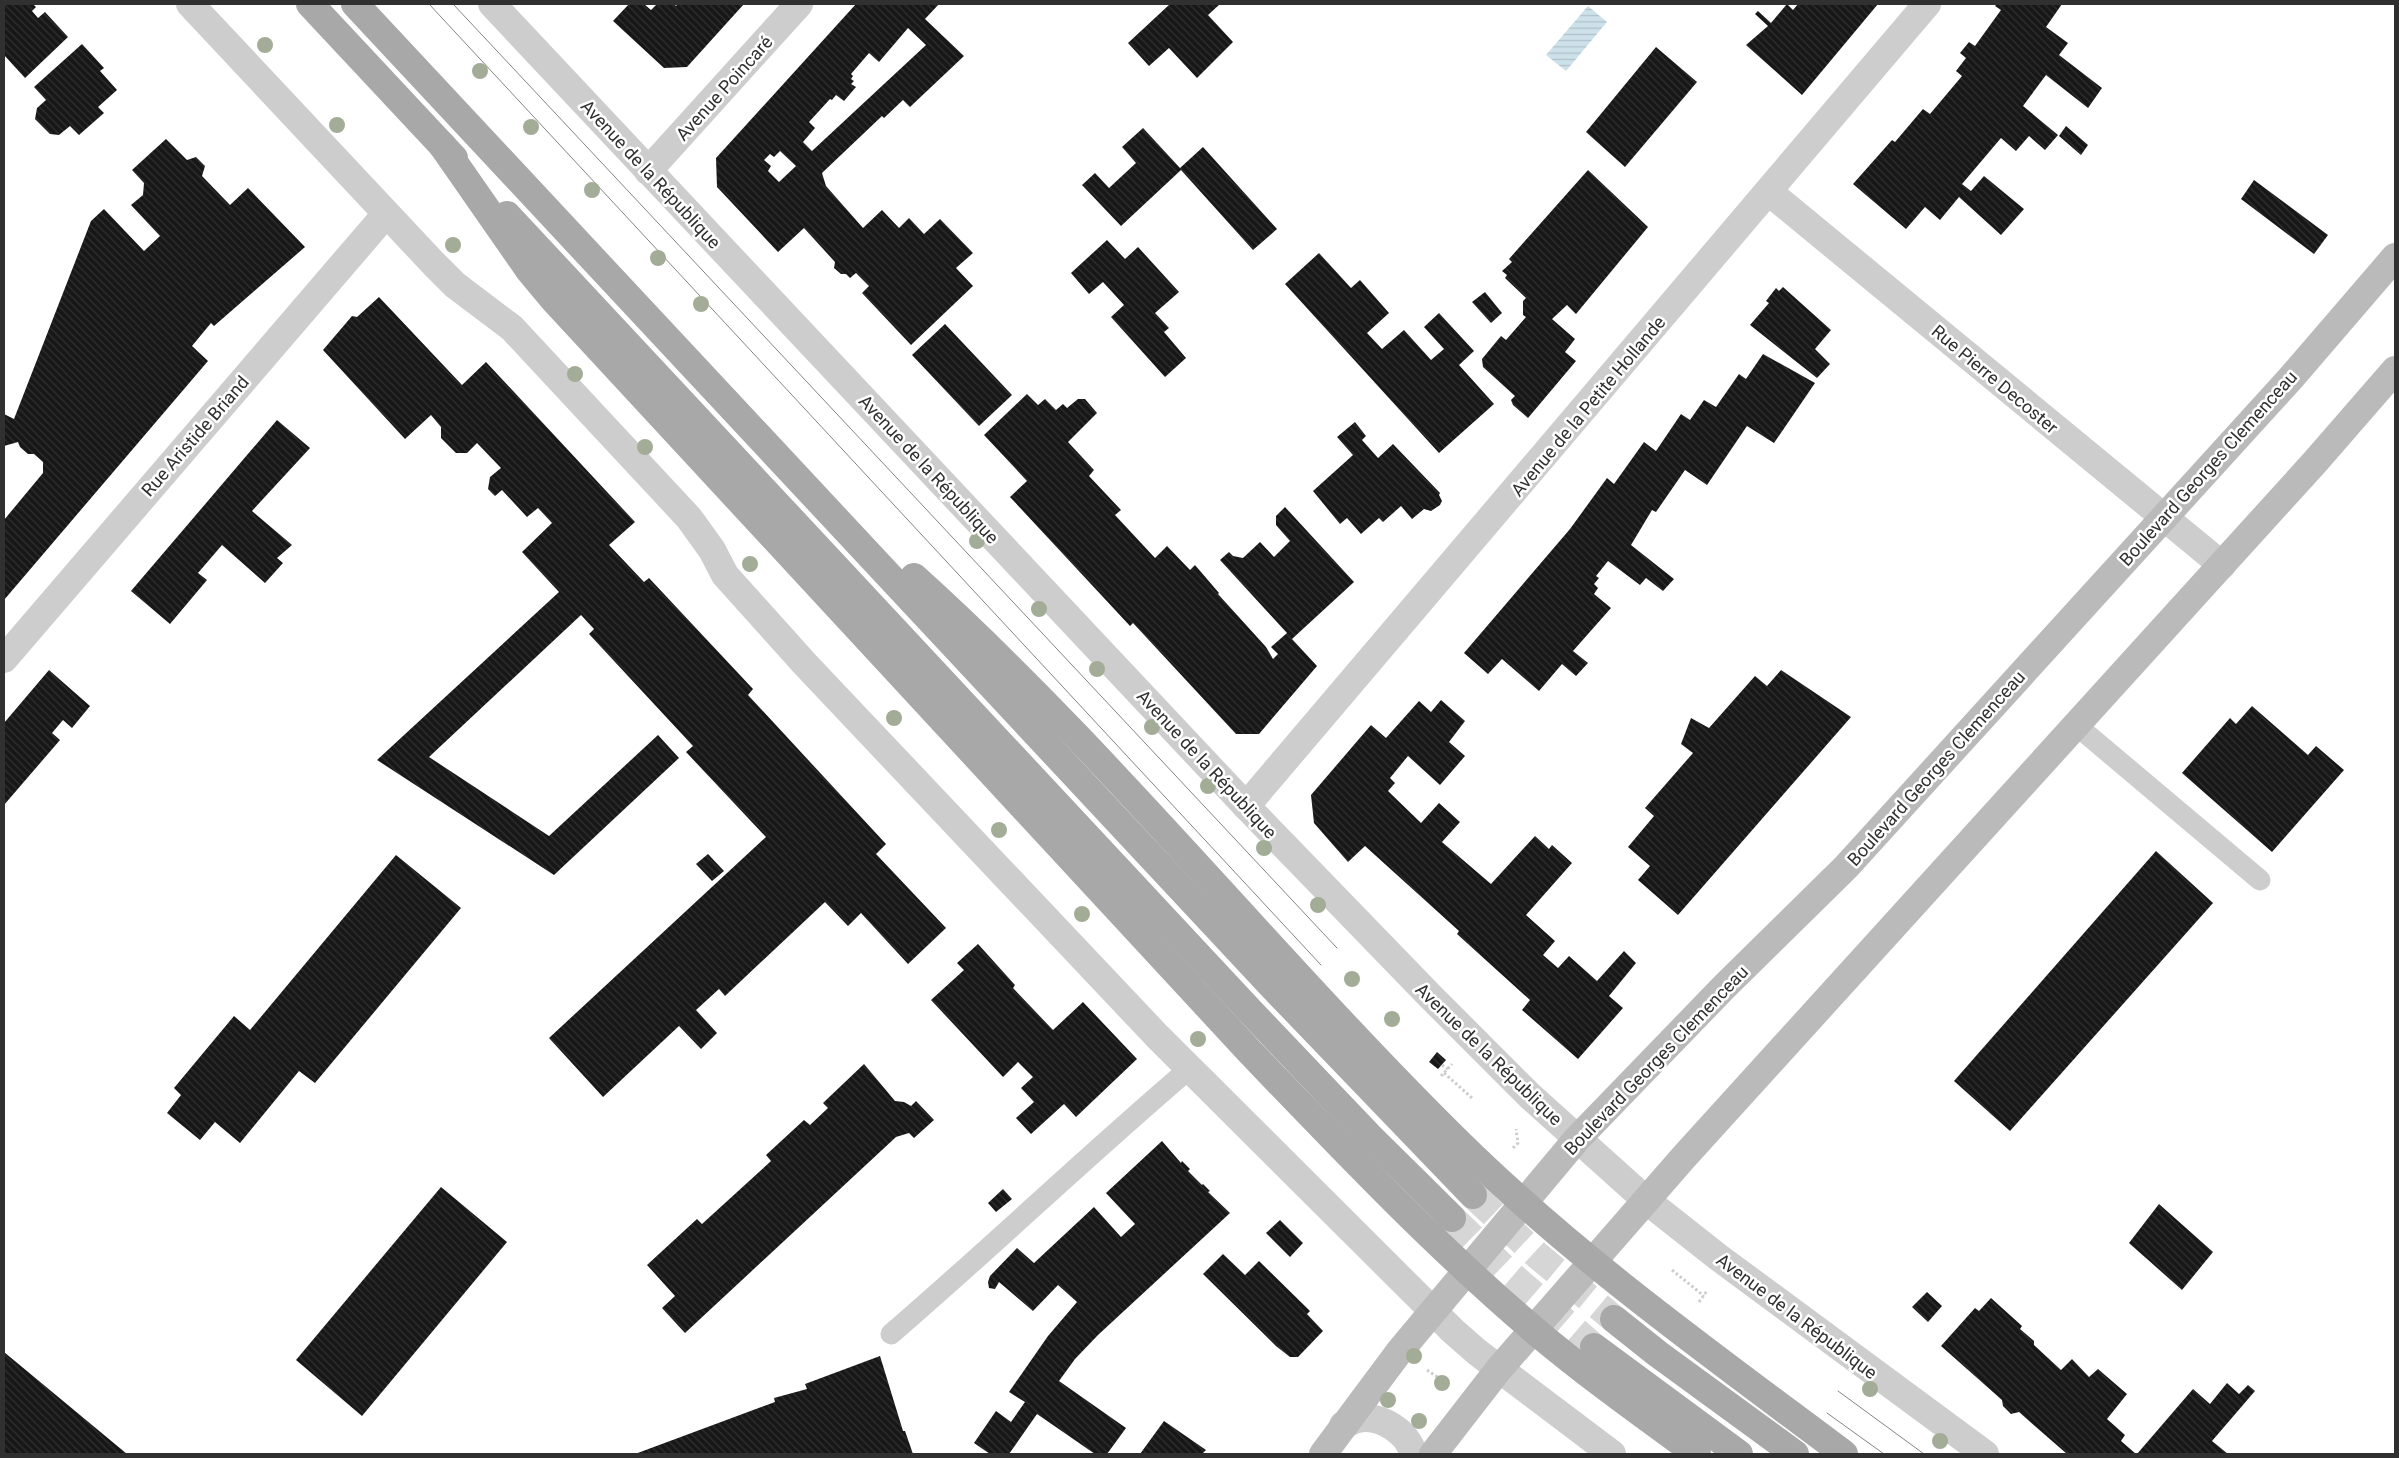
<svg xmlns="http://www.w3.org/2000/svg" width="2399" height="1458" viewBox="0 0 2399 1458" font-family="Roboto,sans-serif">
	<defs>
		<pattern id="water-rules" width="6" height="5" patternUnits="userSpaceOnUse" patternTransform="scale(1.25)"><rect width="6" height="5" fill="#cde1ea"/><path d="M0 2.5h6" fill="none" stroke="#b0c1c9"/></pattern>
		<pattern id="building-back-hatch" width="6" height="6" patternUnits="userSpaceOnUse" patternTransform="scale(1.25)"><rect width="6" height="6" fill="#171717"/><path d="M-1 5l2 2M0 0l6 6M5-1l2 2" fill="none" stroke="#303030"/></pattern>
	</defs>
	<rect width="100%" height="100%" fill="#fff"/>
	<path fill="url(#water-rules)" d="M1588 6 1607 22 1566 71 1546 55Z"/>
	<g fill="url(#building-back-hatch)" fill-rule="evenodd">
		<path d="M4 4H33L36 7 32 11 38 18 45 12 68 37 25 78 4 55Z"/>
		<path d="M629 4H644L651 10 657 4H674L676 6 678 4H744L687 67 664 68 613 21Z"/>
		<path d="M856 4H939L925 19 964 56 910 107 903 100 884 118 882 116 822 173 826 186 863 228 882 210 899 228 909 218 924 234 940 219 973 253 956 268 973 286 911 345 862 293 869 286 856 273 850 278 846 274H841L834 268 835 262 804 228 778 252 717 187 716 158ZM908 28 926 45 812 151 803 142 815 128 809 122 830 99 832 100 836 95 844 101 856 87 851 84 854 81 851 79 853 76 851 74 869 53 879 62ZM780 151 796 166 779 182 768 171 771 166 764 160 770 154 774 157Z"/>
		<path d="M1170 4H1220L1208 15 1233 42 1197 78 1169 48 1149 66 1128 43Z"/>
		<path d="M1787 4 1793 10 1798 4H1878L1802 95 1746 45 1768 26 1755 14 1758 11 1771 23Z"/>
		<path d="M1997 4H2062L2046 27 2068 43 2059 55 2102 88 2088 108 2046 75 2023 106 2058 135 2045 150 2029 136 2016 151 2001 138 1962 184 1971 191 1984 176 2024 209 2001 235 1959 197 1940 220 1925 207 1906 229 1853 184 1892 140 1895 142 1923 109 1930 114 1962 76 1956 71 1966 58 1960 53 1969 42 1975 46 2001 10 1995 6Z"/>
		<path d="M82 44 104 68 100 71 117 90 98 107 104 113 79 135 70 126 59 135 50 134 35 119 37 108 46 100 34 87Z"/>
		<path d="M1656 47 1697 82 1625 167 1586 132Z"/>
		<path d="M2066 126 2088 145 2081 155 2059 136Z"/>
		<path d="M1143 128 1180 168 1203 147 1277 229 1253 250 1181 170 1121 226 1082 185 1095 173 1109 188 1136 163 1122 147Z"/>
		<path d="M166 139 187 160 196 157 205 166 202 176 230 205 248 188 305 247 214 326 211 323 192 346 208 361 4 600V520L43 473V462L34 454H28L20 447 18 442 4 446V414L14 419 91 221 104 209 144 251 160 236 131 205 143 195 144 183 132 170Z"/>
		<path d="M1588 170 1648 227 1576 314 1567 305 1552 319 1575 339 1565 352 1576 361 1528 418 1513 405 1511 400 1515 396 1483 367 1482 359 1501 336 1506 340 1526 317 1523 315V301L1526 298 1505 278 1507 275 1502 271 1512 262 1509 259Z"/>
		<path d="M2254 180 2328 235 2314 254 2241 199Z"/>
		<path d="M1107 240 1125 259 1138 247 1179 292 1155 313 1169 328 1164 332 1186 358 1165 377 1111 317 1124 305 1103 282 1089 294 1071 273Z"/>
		<path d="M1319 253 1351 288 1360 280 1389 313 1367 333 1382 349 1404 330 1431 360 1444 349 1424 327 1439 313 1474 351 1459 365 1494 404 1439 453 1285 284Z"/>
		<path d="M1783 287 1831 330 1815 349 1830 364 1817 378 1750 325 1769 303 1766 301 1776 288 1779 291Z"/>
		<path d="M1485 292 1502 313 1491 323 1472 302Z"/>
		<path d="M379 297 462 385 486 362 635 522 609 545 644 582 649 578 753 689 748 695 886 844 876 854 946 928 908 964 861 913 848 926 825 902 725 996 719 989 696 1010 717 1033 701 1049 679 1026 603 1097 549 1038 766 837 686 752 693 746 589 634 594 629 581 615 429 757 549 836 658 735 679 758 554 875 377 760 559 592 522 552 552 523 538 508 527 517 502 490 495 496 488 489 490 477 501 468 477 443 467 453H456L441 438V427L431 415 405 439 323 350 352 316 357 317Z"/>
		<path d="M945 324 1012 395 979 426 912 355Z"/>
		<path d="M1763 354 1815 383 1774 443 1747 426 1707 485 1685 470 1656 512 1652 510 1631 545 1674 579 1663 591 1646 578 1640 585 1608 561 1596 576 1599 578 1594 584 1598 588 1594 594 1611 608 1573 651 1588 663 1576 676 1562 664 1539 691 1502 659 1488 674 1464 653 1570 529 1607 478 1614 484 1644 442 1656 451 1681 414 1690 420 1704 400 1716 407 1739 374 1746 379Z"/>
		<path d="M1027 394 1038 405 1045 399 1056 410 1063 404 1067 408 1078 399H1085L1097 413 1068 442 1094 470 1089 476 1121 510 1115 515 1155 558 1167 546 1190 570 1195 565 1219 593 1218 594 1266 647 1273 659 1278 654 1271 647 1287 633 1220 560 1229 552 1233 556 1243 558 1260 542 1274 557 1290 541 1276 525V516L1285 507 1354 582 1292 639 1317 666 1259 734H1236L1133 623 1130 626 1010 497 1027 481 984 435Z"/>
		<path d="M277 420 310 448 252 511 292 545 277 558 283 563 265 583 222 545 198 573 207 580 170 624 131 591Z"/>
		<path d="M1355 422 1366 436 1362 440 1378 458 1393 444 1440 493 1439 495 1442 501 1440 505 1431 511 1424 509 1412 519 1401 506 1383 522 1379 518 1361 534 1347 518 1340 524 1313 491 1353 455 1337 437Z"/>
		<path d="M49 670 90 706 72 728 63 720 52 733 60 740 4 805V723Z"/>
		<path d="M1781 670 1851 717 1678 915 1638 880 1650 866 1628 847 1654 816 1645 808 1693 753 1681 744 1691 718 1709 728 1755 676 1767 686Z"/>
		<path d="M1441 700 1465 721 1449 742 1465 756 1440 785 1408 756 1390 778 1395 783 1388 791 1421 823 1439 803 1460 822 1442 842 1491 884 1535 836 1549 849 1552 845 1572 863 1526 915 1555 941 1543 955 1558 968 1569 956 1597 981 1624 951 1636 963 1609 996 1623 1008 1578 1059 1522 1010 1530 1000 1457 934 1459 931 1365 846 1348 862 1314 823 1311 795 1371 725 1386 738 1419 701 1431 712Z"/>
		<path d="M2252 706 2308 755 2316 746 2344 770 2272 852 2182 773 2230 718 2236 724Z"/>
		<path d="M2156 851 2213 903 2010 1131 1954 1081Z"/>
		<path d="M708 854 724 871 712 881 696 864Z"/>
		<path d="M396 855 461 908 315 1083 299 1071 240 1143 215 1122 200 1140 167 1113 181 1095 174 1088 234 1016 250 1030Z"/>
		<path d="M978 944 1015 985 1013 988 1053 1030 1083 1002 1137 1059 1076 1117 1064 1104 1031 1134 1016 1118 1034 1102 1021 1088 1033 1077 1018 1062 1003 1077 931 1000 964 970 957 963Z"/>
		<path d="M1437 1052 1446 1060 1438 1069 1429 1062Z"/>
		<path d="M864 1064 895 1101 904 1102 911 1106 916 1101 934 1120 914 1138 909 1133 896 1137 685 1333 662 1308 675 1296 647 1265 697 1219 702 1224 771 1161 766 1155 804 1120 810 1125 828 1108 823 1103Z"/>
		<path d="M1162 1141 1181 1163 1182 1161 1190 1169 1188 1171 1202 1185 1203 1184 1210 1191 1208 1192 1230 1213 1098 1335 1075 1359 1059 1381 1126 1428 1107 1454H1095L1037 1414 1009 1454H990L974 1443 996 1411 1011 1422 1025 1402 1009 1392 1048 1336 1077 1302 1058 1285 1033 1311 999 1282 995 1289 989 1288 988 1282 990 1276 1017 1248 1034 1263 1094 1207 1121 1237 1135 1224 1106 1193Z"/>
		<path d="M441 1187 507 1242 362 1416 296 1360Z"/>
		<path d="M1003 1189 1012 1199 996 1212 988 1203Z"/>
		<path d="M2159 1204 2213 1252 2182 1290 2129 1243Z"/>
		<path d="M1280 1220 1303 1243 1290 1257 1266 1233Z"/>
		<path d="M1223 1254 1245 1275 1259 1261 1310 1311 1307 1314 1323 1331 1298 1357H1290L1276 1346 1203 1274Z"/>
		<path d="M1927 1292 1942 1306 1928 1322 1912 1307Z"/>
		<path d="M1991 1298 2022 1326 2020 1329 2034 1341V1345L2061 1370 2072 1359 2089 1377 2098 1369 2127 1394 2107 1419 2125 1435 2121 1441 2136 1454H2067L2019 1412 2011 1414 2003 1406 2002 1400 1941 1346 1975 1308 1979 1311Z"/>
		<path d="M4 1352 127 1454H4Z"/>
		<path d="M880 1356 903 1431H905L913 1454H635L775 1402 774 1398 807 1389 805 1384Z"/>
		<path d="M2227 1383 2239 1394 2248 1385 2255 1391 2212 1441 2228 1454H2137L2193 1389 2210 1404Z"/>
		<path d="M1164 1421 1206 1450 1202 1454H1140Z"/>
	</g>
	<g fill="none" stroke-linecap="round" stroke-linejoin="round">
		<g stroke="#d6d6d6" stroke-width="28" stroke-dasharray="28 14" stroke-linecap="butt">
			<path d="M1473 1195 1537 1255 1614 1319"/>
			<path d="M1452 1218 1512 1276 1594 1347"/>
		</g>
		<g stroke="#cdcdcd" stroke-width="3" stroke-dasharray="2.5 2.5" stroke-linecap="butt">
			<path d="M1442 1065 1448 1069"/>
			<path d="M1444 1073 1472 1098"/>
			<path d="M1441 1076 1452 1064"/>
			<path d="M1513 1148 1518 1143 1516 1129"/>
			<path d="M1672 1270 1704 1296"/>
			<path d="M1699 1302 1707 1291"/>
			<path d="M1427 1370 1445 1382"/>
		</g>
		<g stroke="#cdcdcd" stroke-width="21">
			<path d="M2076 725 2260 880"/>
			<path d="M891 1334C992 1247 1088 1155 1189 1069"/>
		</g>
		<g stroke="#cdcdcd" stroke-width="28">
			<path d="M648 171 799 4"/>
			<path d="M1769 192 2222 565"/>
			<path d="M4 659 386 214"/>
			<path d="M1246 806 1927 4"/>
			<path d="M1343 1425C1348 1423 1353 1420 1358 1419 1379 1414 1409 1432 1413 1454"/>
		</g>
		<g stroke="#cdcdcd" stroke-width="28">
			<path d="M190 4 434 264 455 285 512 328 689 518 712 550 725 575 805 664 1157 1036 1453 1331 1477 1352 1612 1454"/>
			<path d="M492 4 1246 806 1431 997 1530 1096 1647 1201 1718 1257 1985 1454"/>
		</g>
		<g stroke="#bababa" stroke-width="28">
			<path d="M1323 1454 1399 1352 1577 1139 1724 987 1846 867 2290 379 2395 257"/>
			<path d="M1433 1454 1499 1369 1683 1158 2315 462 2395 370"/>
		</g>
		<g stroke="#a8a8a8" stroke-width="28">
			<path d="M310 4 454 158"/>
			<path d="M355 4 1271 985 1473 1195"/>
			<path d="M442 145 529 270 554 300 1250 1052C1342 1148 1433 1244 1534 1330 1586 1374 1642 1414 1697 1454"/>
			<path d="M507 215 1251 1012 1369 1136 1452 1218"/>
			<path d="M914 577C1108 752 1273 960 1459 1143 1577 1259 1712 1355 1844 1454"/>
			<path d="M1614 1319 1658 1354 1795 1454"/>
			<path d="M1594 1347 1739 1454"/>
		</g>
		<g stroke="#858585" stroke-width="1">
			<path d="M429 4 1321 965"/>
			<path d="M453 4 1337 948"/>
			<path d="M1838 1391 1924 1454"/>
			<path d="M1827 1413 1884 1454"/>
		</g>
	</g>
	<g fill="#a2ac96">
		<circle cx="265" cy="45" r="8"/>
		<circle cx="480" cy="71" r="8"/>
		<circle cx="337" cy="125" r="8"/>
		<circle cx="531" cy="127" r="8"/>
		<circle cx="592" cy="190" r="8"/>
		<circle cx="453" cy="245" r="8"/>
		<circle cx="658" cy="258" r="8"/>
		<circle cx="701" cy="304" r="8"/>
		<circle cx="575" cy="374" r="8"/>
		<circle cx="645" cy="447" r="8"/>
		<circle cx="977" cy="541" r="8"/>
		<circle cx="750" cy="564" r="8"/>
		<circle cx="1039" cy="609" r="8"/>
		<circle cx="1097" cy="669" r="8"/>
		<circle cx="894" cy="718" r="8"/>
		<circle cx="1152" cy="727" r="8"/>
		<circle cx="1208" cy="786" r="8"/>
		<circle cx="999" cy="830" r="8"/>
		<circle cx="1264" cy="848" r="8"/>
		<circle cx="1318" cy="905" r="8"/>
		<circle cx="1082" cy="914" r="8"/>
		<circle cx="1352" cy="979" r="8"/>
		<circle cx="1392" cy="1019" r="8"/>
		<circle cx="1198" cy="1039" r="8"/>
		<circle cx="1414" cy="1356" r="8"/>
		<circle cx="1442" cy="1383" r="8"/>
		<circle cx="1870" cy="1389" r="8"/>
		<circle cx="1388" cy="1400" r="8"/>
		<circle cx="1419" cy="1421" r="8"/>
		<circle cx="1940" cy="1441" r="8"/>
	</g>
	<g text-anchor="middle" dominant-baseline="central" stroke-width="5" stroke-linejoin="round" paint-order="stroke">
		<g font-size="18" fill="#303030" stroke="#fff">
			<text transform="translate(724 88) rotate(-48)">Avenue Poincaré</text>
			<text transform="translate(651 174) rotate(47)">Avenue de la République</text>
			<text transform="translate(1995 379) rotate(40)">Rue Pierre Decoster</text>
			<text transform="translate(1588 406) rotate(-50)">Avenue de la Petite Hollande</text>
			<text transform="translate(195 436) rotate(-49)">Rue Aristide Briand</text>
			<text transform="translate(2208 468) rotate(-48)">Boulevard Georges Clemenceau</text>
			<text transform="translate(929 469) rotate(47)">Avenue de la République</text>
			<text transform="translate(1207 764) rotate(47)">Avenue de la République</text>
			<text transform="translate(1936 768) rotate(-48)">Boulevard Georges Clemenceau</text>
			<text transform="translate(1489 1054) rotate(44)">Avenue de la République</text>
			<text transform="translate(1656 1060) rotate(-46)">Boulevard Georges Clemenceau</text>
			<text transform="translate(1797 1316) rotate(37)">Avenue de la République</text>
		</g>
	</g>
	<rect width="2399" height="1458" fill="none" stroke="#303030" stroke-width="10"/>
</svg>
